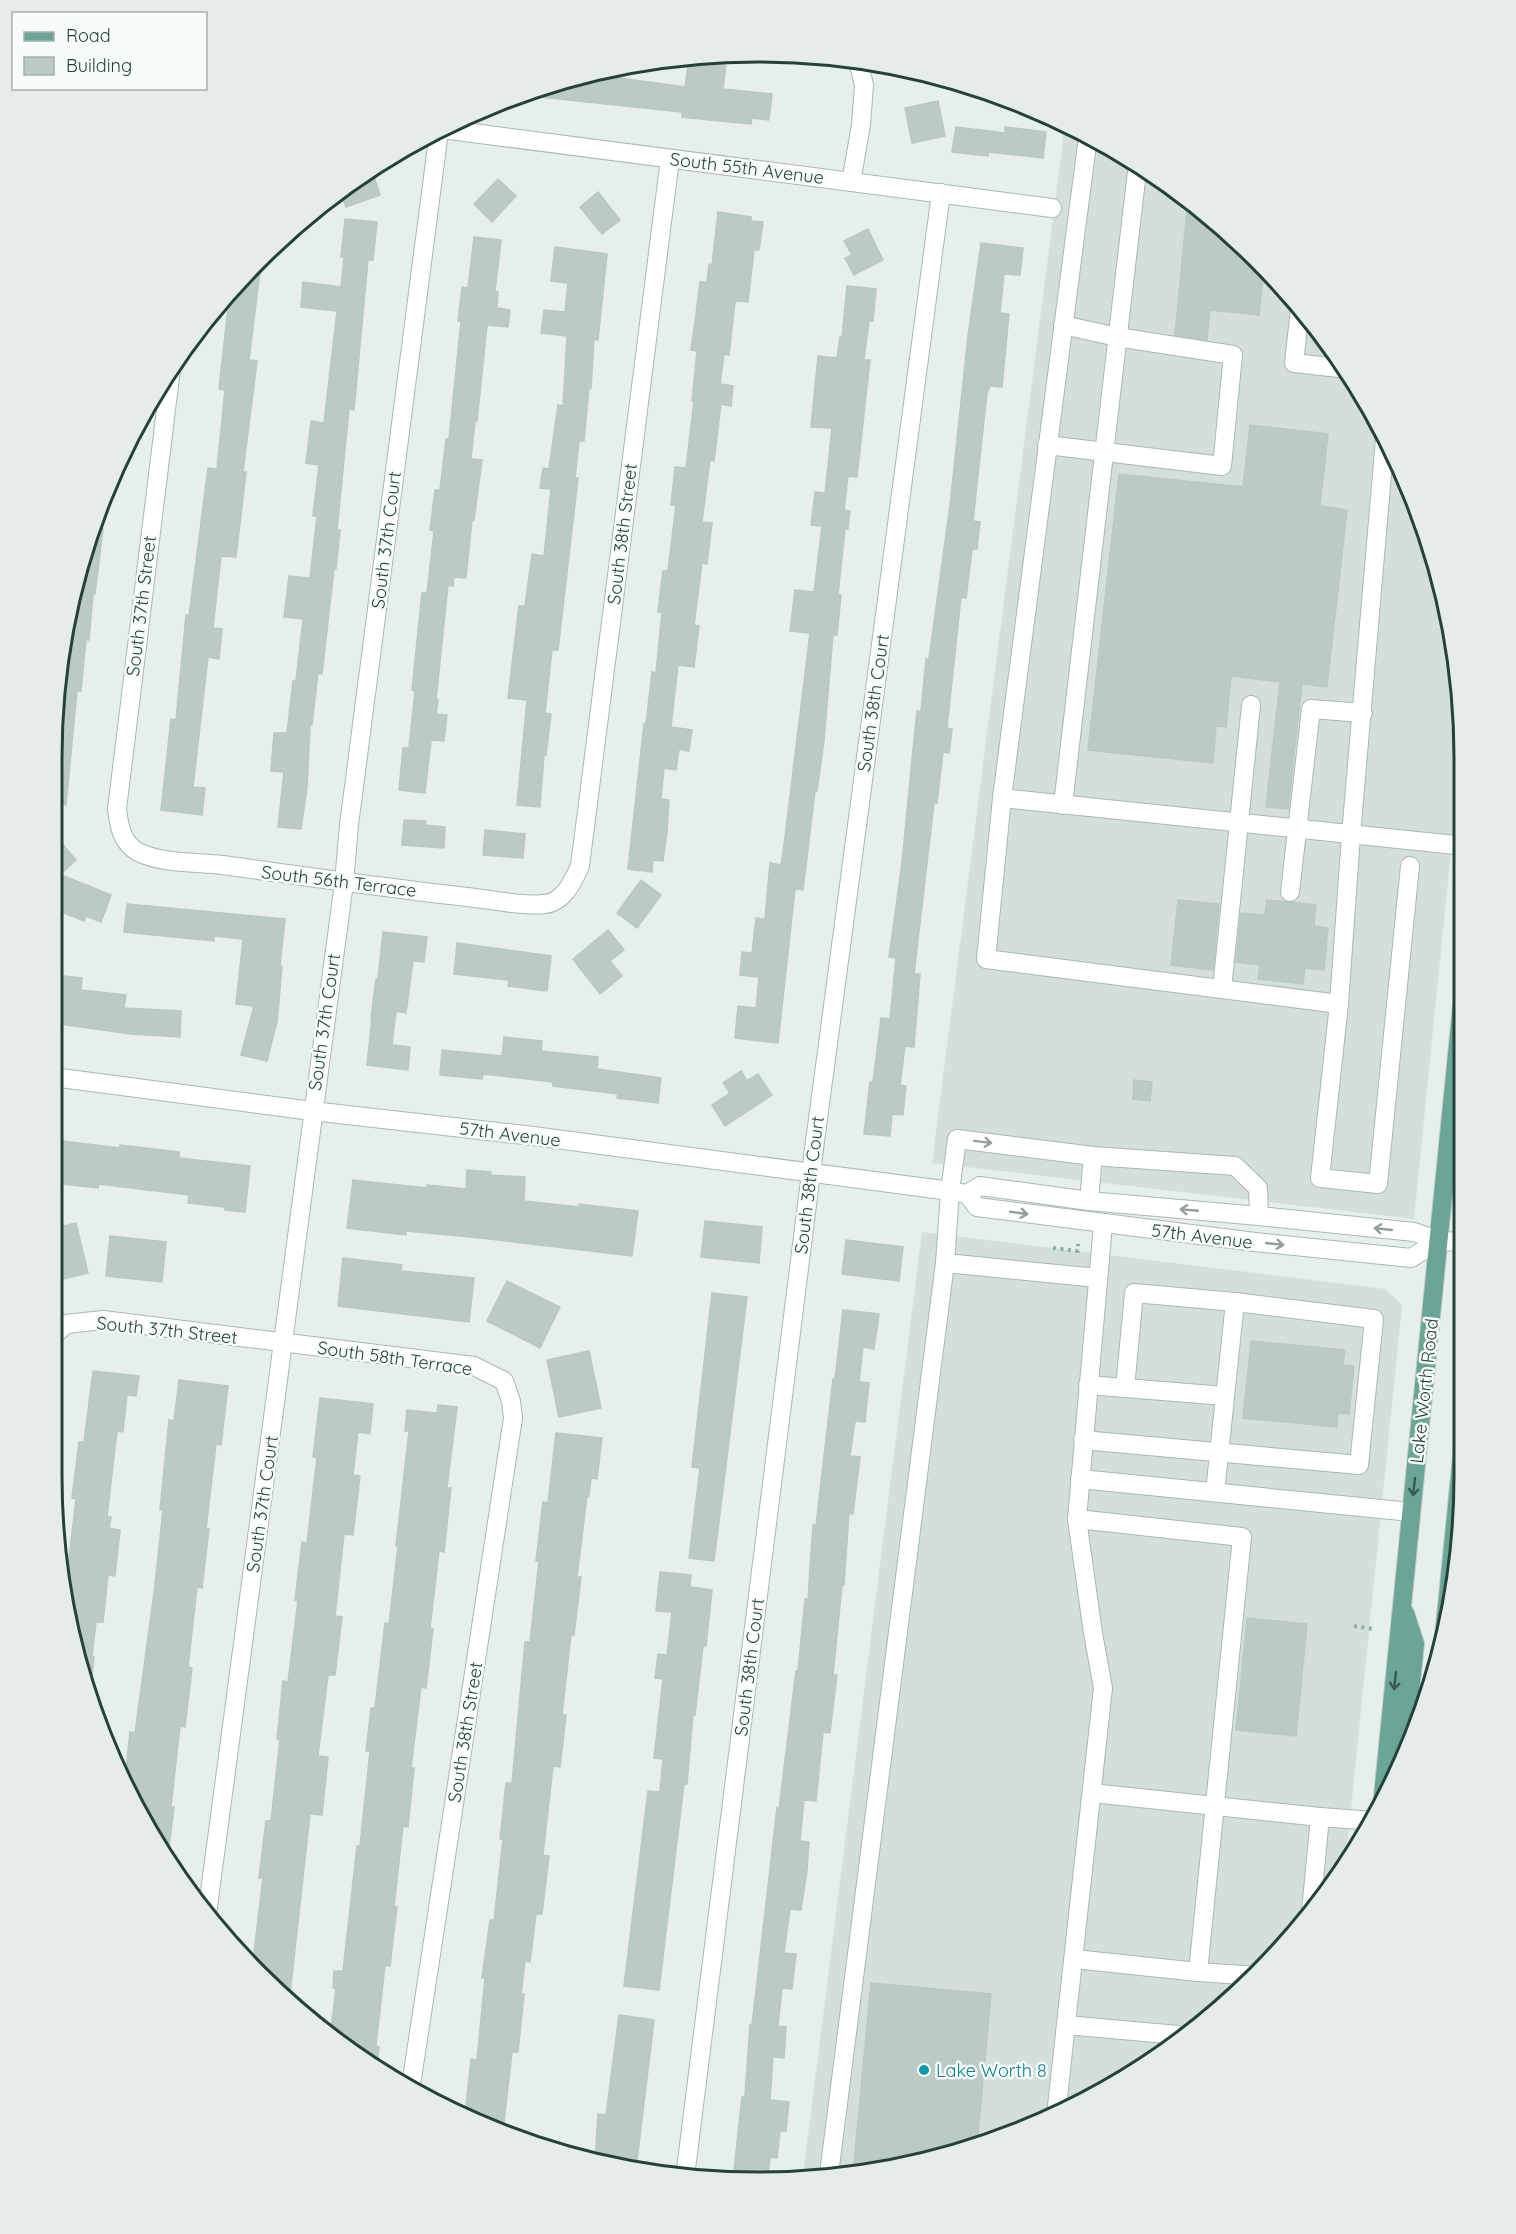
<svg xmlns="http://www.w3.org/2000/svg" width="1516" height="2234" viewBox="0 0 1516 2234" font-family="Quicksand,sans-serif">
	<rect width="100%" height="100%" fill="#e6efeb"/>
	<g fill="#d4dfda">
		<path d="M1065 124 1150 170 1258 258 1346 365 1411 487 1451 620 1463 733 1414 1219 932 1163Z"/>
		<path d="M922 1232 1385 1289 1402 1305 1345 1869 1258 1976 1111 2088 1028 2129 896 2169 803 2175Z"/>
	</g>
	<g fill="#bbcac4" stroke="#b8c9c2" stroke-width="1.5">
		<path d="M727 54 723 89 772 94 769 120 752 118 751 124 720 121 682 117V112L521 95 606 69 605 76 685 87 689 58Z"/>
		<path d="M938 101 945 136 912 143 905 108Z"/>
		<path d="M956 127 1005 133V127L1046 132 1043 158 988 152V156L952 152Z"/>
		<path d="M371 167 380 195 346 207 340 191Z"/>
		<path d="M498 179 516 196 492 222 474 204Z"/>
		<path d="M598 192 620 220 602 234 580 207Z"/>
		<path d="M1188 200 1258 258 1264 265 1259 315 1210 310 1207 340 1175 335Z"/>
		<path d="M718 212 751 217V221L763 222 759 250H754L748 302 735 301 729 355 724 354 720 384 733 386 731 406 721 404 714 461 710 460 702 522 712 523 707 564 702 563 694 625 699 626 694 667 678 665 671 727 692 730 689 751 679 749 676 770 664 768 661 799 669 800 667 832 663 861 653 860 652 872 628 869 644 724H646L652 672 656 673 662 612H658L663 571H668L676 505H671L675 467 686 468 694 401H692L697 351 691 350 696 314 700 282H707L709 264 712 265Z"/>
		<path d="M345 219 377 222 373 260H368L354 410 349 409 337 530H340L336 569H334L322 674 318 673 312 725H310L307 788 301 829 278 827 284 772 271 771 274 733H287L293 681H296L303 619 284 617 289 576 310 578 317 516H313L319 465 306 463 311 421 324 423 337 311 301 307 303 282 341 287 344 257H341Z"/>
		<path d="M868 229 883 260 854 275 845 258 852 255 844 241Z"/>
		<path d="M474 237 501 240 495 291 498 292 497 308 510 310 508 327 487 325 477 421H475L471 459 482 460 474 520H472L466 578 454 577 453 586 448 585 436 700H438L436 714 447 715 444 741 431 740 425 793 399 790 403 748H409L415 691 412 690 422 593H427L434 531 430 530 435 490H440L446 439H449L461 321H458L462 287 468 288Z"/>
		<path d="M981 243 1023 248 1020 275 1004 274 1000 313 1009 314 1002 387 990 386 987 393 973 521 980 522 977 549H972L966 598 961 597 947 728 952 729 949 753 943 752 937 803H934L914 974H920L914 1047 905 1046 900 1085 906 1086 903 1115 892 1114 890 1136 864 1134 870 1082H873L881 1018 890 1019 896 958 889 957 902 863 913 749 917 711 921 712 926 659H929L950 505 968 336Z"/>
		<path d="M555 247 607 254 598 340 594 339 591 388H589L584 441H579L575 478H578L558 650H552L545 713 551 714 546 755H544L540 807 517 805 527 700 508 698 519 606H525L532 554 544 556 551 489 540 488 543 468 549 469 558 405 563 406 567 336 541 333 544 310 565 312 568 283 551 281Z"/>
		<path d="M262 255 249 360 257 361 243 472H246L236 557 221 556 213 628 222 629 219 659 208 657 193 787 205 788 202 815 161 810 171 719 176 720 186 615 189 616 208 468 217 469 225 390 219 389 230 290Z"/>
		<path d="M847 286 876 289 873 321H869L864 360H870L857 477 848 476 844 510 850 511 848 529H845L838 594 841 595 837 635H833L824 741 817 791H815L803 890 795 889 778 1043 735 1038 738 1006 756 1008 759 977 740 975 742 952 752 953 756 918 765 919 770 863 781 865 783 853 810 633 790 631 795 590 814 592 822 526 811 525 815 492 825 493 832 428 811 427 818 356 837 358 840 337H842Z"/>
		<path d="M1250 425 1328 434 1320 506 1347 510 1327 687 1302 684 1288 809 1266 807 1280 682 1231 676 1226 727 1216 726 1213 763 1088 750 1119 474 1243 487Z"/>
		<path d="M96 527 103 529 95 594H93L89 640 86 639 81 691H77L66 805 51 803V758L65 620Z"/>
		<path d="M404 820 426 821 425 825 445 827 444 848 402 845Z"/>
		<path d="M485 830 525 834 523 858 483 855Z"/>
		<path d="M52 832 76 860 52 882Z"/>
		<path d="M64 876 111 895 101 922 86 916 84 921 52 908Z"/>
		<path d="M641 880 661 895 637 928 617 913Z"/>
		<path d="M1178 900 1219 904 1213 970 1171 965Z"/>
		<path d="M1267 900 1316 905 1314 926 1328 928 1324 970 1305 968 1303 984 1258 979 1260 965 1236 962 1241 913 1265 915Z"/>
		<path d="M127 904 285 919 280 966 282 967 277 1022 267 1061 241 1055 254 1006 236 1004 243 939 214 936V941L124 932Z"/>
		<path d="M608 930 624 950 610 961 622 976 600 994 573 959Z"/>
		<path d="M383 932 427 937 424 962 413 961 406 1013 396 1011 392 1045 410 1047 408 1070 367 1065 372 1018H371L376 979H378Z"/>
		<path d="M457 943 551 956 547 991 508 986 509 980 454 974Z"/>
		<path d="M64 976 82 978 81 990 126 995 124 1008 181 1011 180 1037 131 1034 53 1023V995L61 996Z"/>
		<path d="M504 1037 542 1041 541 1051 598 1057 597 1069 661 1078 658 1103 617 1098 618 1094 553 1086V1082L483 1074 482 1079 440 1075 442 1050 502 1056Z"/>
		<path d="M741 1071 747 1081 758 1074 772 1095 725 1126 712 1105 730 1093 723 1083Z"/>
		<path d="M1134 1080 1152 1082 1150 1101 1133 1099Z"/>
		<path d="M54 1140 120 1148V1145L179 1152V1158L250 1166 245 1212 225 1210V1207L188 1203 189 1195 99 1184 98 1188 54 1183Z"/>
		<path d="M467 1170 491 1172 490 1175 525 1177 524 1201 579 1207V1204L638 1211 632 1256 481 1238 406 1231V1235L347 1228 353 1180 427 1188V1185L466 1189Z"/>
		<path d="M705 1221 762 1227 759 1263 701 1257Z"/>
		<path d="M76 1223 88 1273 55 1281V1228Z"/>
		<path d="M110 1236 166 1242 162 1282 106 1276Z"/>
		<path d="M846 1240 903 1247 899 1281 842 1274Z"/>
		<path d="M343 1258 402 1265 401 1271 474 1278 469 1322 338 1306Z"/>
		<path d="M507 1281 560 1307 540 1348 487 1321Z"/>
		<path d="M712 1293 747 1297 714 1561 689 1558 700 1468 692 1467Z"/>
		<path d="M843 1310 879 1314 874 1349 863 1347 859 1382 869 1383 865 1422 855 1421 850 1456 860 1457 853 1514 849 1513 844 1585H842L833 1675H837L830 1733 823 1732 816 1801 804 1800 800 1841 809 1842 807 1870 801 1910 790 1909 784 1953 796 1954 792 1989 782 1988 778 2026 786 2027 784 2058 773 2057 770 2100 789 2102 786 2131H780L777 2158 770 2157 768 2178 733 2180 742 2097H745L750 2025H752L777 1808 779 1809 796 1671H798L805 1599H808L813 1525H816L833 1379H835Z"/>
		<path d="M1251 1341 1345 1350 1343 1365 1354 1366 1349 1414 1338 1413 1337 1427 1243 1418Z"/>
		<path d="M589 1351 601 1408 559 1417 547 1360Z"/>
		<path d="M93 1371 139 1376 136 1396 127 1395 123 1432 117 1431 107 1517H111L109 1528 120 1530 115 1576 108 1575 103 1622H96L92 1656 94 1657 90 1699H87L60 1583H66L76 1499 72 1498 79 1442H84Z"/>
		<path d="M179 1380 228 1386 221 1445 216 1444 206 1529H209L202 1588 197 1587 188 1667 192 1668 185 1727 180 1726 171 1807H174L167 1863 125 1778 130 1732 135 1733 154 1593 163 1510H160L169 1420 174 1421Z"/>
		<path d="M320 1398 373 1404 370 1434 358 1432 353 1475 360 1476 353 1535 344 1534 335 1616 342 1617 335 1675H328L318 1756 328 1757 322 1815 310 1814 289 2003 252 1969 263 1878H259L266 1821H271L280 1739H277L283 1681 288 1682 298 1600H295L302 1542 307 1543 317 1457H313Z"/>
		<path d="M438 1405 457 1407 447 1488H451L444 1552 439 1551 430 1628 433 1629 426 1688 421 1687 411 1768H414L408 1827 403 1826 394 1907H397L390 1966 385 1965 376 2046 379 2047 377 2065 330 2038 336 1988H333L334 1971H343L357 1846H360L370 1751H366L371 1708H375L385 1623 389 1624 398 1546H396L409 1431H405L407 1410 437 1413Z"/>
		<path d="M556 1433 602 1438 597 1479 591 1478 589 1496H587L577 1577H581L574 1635H571L562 1715H566L560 1767 553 1766 543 1855 549 1856 542 1914H536L530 1962 525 1961 521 1994H524L518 2052H512L504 2122 465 2116 471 2059 477 2060 485 1978H482L490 1920H494L503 1839H500L506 1783H512L525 1642H530L539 1561H536L543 1502 548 1503Z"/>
		<path d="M660 1572 691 1575 690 1587 712 1590 706 1646H703L695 1715H693L687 1784H684L659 1990 624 1986 648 1791 660 1792 663 1759 654 1758 663 1679 655 1678 658 1654 667 1655 672 1612 656 1611Z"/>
		<path d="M1247 1618 1307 1624 1296 1736 1236 1730Z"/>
		<path d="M871 1983 991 1994 977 2145 901 2168 854 2163Z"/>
		<path d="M619 2015 654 2020 636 2169 595 2162 598 2114 606 2115Z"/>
	</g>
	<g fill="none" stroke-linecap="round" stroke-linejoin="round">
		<defs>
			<g id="minor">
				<path d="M442 129 1052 208"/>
				<path d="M851 182 861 125 864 85 858 61"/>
				<path d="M1300 309 1294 363 1348 369"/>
				<path d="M171 369 117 809C119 826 122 843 138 852 163 864 196 862 223 865 302 876 380 887 459 896 482 898 523 907 545 904 564 902 573 881 580 866L670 159"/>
				<path d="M1385 439 1351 835 1339 1004 986 959 1002 798 1465 846"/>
				<path d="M1047 445 1222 466 1233 355 1117 337 1063 325"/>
				<path d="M1002 798 1088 137"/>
				<path d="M1063 805 1138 163"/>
				<path d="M1290 892 1311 709 1363 713"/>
				<path d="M1222 989 1251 705"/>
				<path d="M1339 1004 1320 1178 1378 1184 1410 866"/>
				<path d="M53 1077 312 1111 533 1136 950 1191 967 1194 977 1207 1255 1242 1411 1258 1439 1241"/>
				<path d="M967 1194 980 1186 1089 1201 1259 1216 1414 1232 1439 1241 1465 1242"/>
				<path d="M1089 1201 1093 1156"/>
				<path d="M945 1263 950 1191 957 1139 1093 1156 1235 1166 1258 1188 1259 1216"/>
				<path d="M55 1334 66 1324 103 1320 474 1366 504 1381 511 1401 513 1418 411 2085"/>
				<path d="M1088 1385 1125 1388 1134 1293 1235 1302"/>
				<path d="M1125 1388 1225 1396"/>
				<path d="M1083 1440 1359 1465 1374 1319 1235 1302 1215 1492"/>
				<path d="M1080 1479 1411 1512"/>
				<path d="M1092 1793 1320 1817"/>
				<path d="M1311 1911 1320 1817 1374 1821"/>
				<path d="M207 1914 344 883 349 825 439 131"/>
				<path d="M1074 1959 1198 1972 1242 1537 1077 1519"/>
				<path d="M1198 1972 1257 1976"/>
				<path d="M1066 2025 1178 2035"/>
				<path d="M1056 2115 1103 1688 1093 1633 1077 1519 1103 1225"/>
				<path d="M829 2174 945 1263 1098 1278"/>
				<path d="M685 2177 814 1149 941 193"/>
			</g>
			<g id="major">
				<path d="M1444 1636 1465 1426"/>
				<path d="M1403 1757 1415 1644 1405 1613"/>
				<path d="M1382 1806 1465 975"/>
			</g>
		</defs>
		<use href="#minor" stroke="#a8b8b2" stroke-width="20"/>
		<use href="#major" stroke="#c2cac8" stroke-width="20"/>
		<g stroke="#86b3a5" stroke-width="4" stroke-dasharray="3 4.5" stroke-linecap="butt">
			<path d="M1053 1248 1078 1251V1244"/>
			<path d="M1354 1626 1373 1629"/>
		</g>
		<use href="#minor" stroke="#fff" stroke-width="18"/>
		<use href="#major" stroke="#6aa596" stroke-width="18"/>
	</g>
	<defs><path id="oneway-shaft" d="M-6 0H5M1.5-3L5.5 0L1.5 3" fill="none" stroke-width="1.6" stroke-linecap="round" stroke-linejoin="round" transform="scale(1.5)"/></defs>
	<g stroke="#92a09c">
		<use href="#oneway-shaft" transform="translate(983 1142) rotate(7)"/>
		<use href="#oneway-shaft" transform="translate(1189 1210) rotate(-175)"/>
		<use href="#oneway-shaft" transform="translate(1019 1213) rotate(8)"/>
		<use href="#oneway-shaft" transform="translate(1383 1229) rotate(-174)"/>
		<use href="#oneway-shaft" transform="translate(1275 1244) rotate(6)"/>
	</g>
	<g stroke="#365b51">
		<use href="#oneway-shaft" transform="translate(1414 1487) rotate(96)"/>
		<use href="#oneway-shaft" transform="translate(1395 1681) rotate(96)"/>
	</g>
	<circle fill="#0f9aa8" stroke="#f7fbf9" stroke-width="2" cx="924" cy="2070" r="6"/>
	<g text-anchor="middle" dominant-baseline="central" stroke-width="5" stroke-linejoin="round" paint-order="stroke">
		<g font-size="18" fill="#24423a" stroke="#f7fbf9">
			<text transform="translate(747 168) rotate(7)">South 55th Avenue</text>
			<text transform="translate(622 534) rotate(-83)">South 38th Street</text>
			<text transform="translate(386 540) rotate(-83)">South 37th Court</text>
			<text transform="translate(141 606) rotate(-83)">South 37th Street</text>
			<text transform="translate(873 703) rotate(-82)">South 38th Court</text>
			<text transform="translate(339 881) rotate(7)">South 56th Terrace</text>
			<text transform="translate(324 1022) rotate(-82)">South 37th Court</text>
			<text transform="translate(510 1134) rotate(7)">57th Avenue</text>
			<text transform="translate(809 1185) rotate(-83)">South 38th Court</text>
			<text transform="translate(1202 1236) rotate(7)">57th Avenue</text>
			<text transform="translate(167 1330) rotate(6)">South 37th Street</text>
			<text transform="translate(395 1358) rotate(8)">South 58th Terrace</text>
			<text transform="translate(1424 1391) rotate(-84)">Lake Worth Road</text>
			<text transform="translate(262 1504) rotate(-82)">South 37th Court</text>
			<text transform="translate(749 1667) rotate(-83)">South 38th Court</text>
			<text transform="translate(465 1732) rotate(-81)">South 38th Street</text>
		</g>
		<g font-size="18" fill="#0d838f" stroke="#f7fbf9" text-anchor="start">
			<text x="936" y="2070">Lake Worth 8</text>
		</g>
	</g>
	<path d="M0 0H1516V2234H0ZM758 62H758A696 696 0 0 1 1454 758V1476A696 696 0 0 1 758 2172H758A696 696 0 0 1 62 1476V758A696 696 0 0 1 758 62Z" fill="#e6ecea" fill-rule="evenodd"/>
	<path fill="none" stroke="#24423a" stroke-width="3" d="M758 62H758A696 696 0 0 1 1454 758V1476A696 696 0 0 1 758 2172H758A696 696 0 0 1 62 1476V758A696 696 0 0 1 758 62Z"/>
	<rect x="12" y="12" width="195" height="78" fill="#f7fbf9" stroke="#a3b1ad" stroke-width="1.5"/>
	<rect x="24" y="32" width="30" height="9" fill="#6aa596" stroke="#a3b1ad" stroke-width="1.5"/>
	<text x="66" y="42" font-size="18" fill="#24423a">Road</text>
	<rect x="24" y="57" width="30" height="18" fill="#bbcac4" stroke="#a3b1ad" stroke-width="1.5"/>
	<text x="66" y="72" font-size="18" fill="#24423a">Building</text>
</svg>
